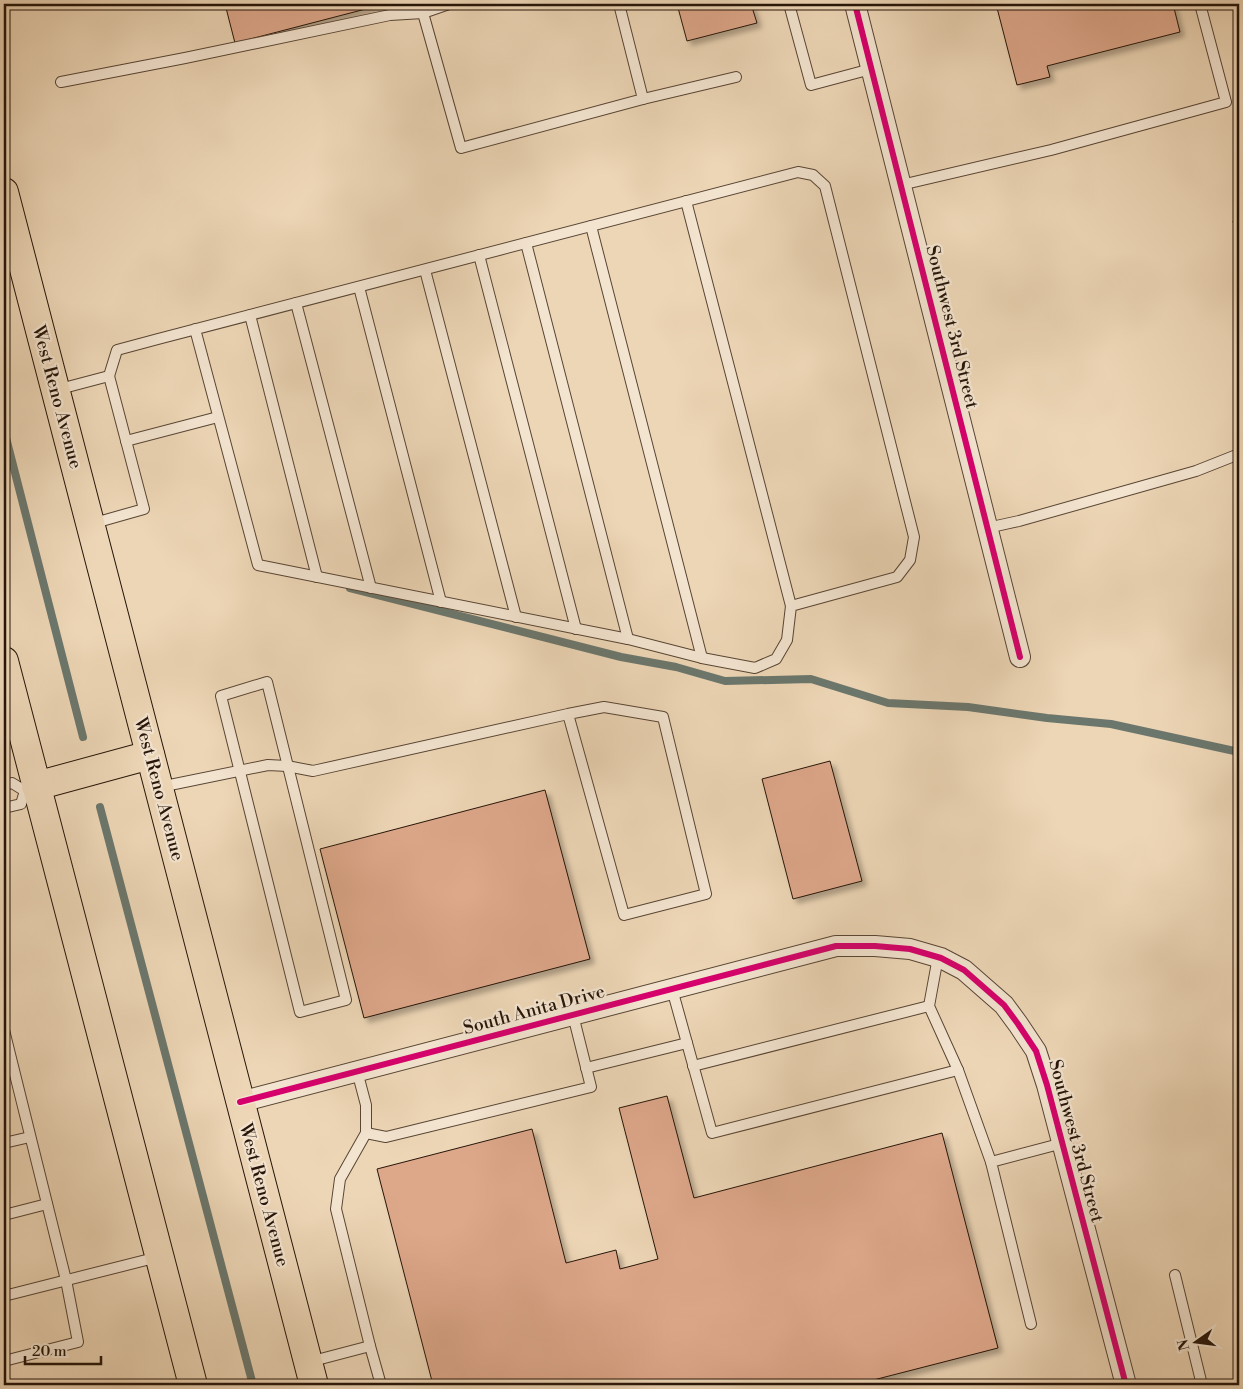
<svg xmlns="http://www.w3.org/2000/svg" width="1243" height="1389" viewBox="0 0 1243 1389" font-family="'Libre Bodoni',serif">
	<defs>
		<filter id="shadow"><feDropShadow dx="4.5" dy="4.5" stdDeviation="2.5" flood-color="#0004"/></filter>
	</defs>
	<rect width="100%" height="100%" fill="#edd6b6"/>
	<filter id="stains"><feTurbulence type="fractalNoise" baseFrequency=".004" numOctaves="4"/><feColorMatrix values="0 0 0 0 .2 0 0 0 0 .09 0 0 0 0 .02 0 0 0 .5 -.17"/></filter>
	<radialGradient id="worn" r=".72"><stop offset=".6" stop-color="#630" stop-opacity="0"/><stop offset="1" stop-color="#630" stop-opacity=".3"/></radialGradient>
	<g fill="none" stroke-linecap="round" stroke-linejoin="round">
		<g stroke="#6b776d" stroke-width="8">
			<path d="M4 430 83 737"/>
			<path d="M350 588 621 657 676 667 725 681 811 679 888 703 968 707 1047 718 1111 724 1239 752"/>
			<path d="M100 807 253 1385"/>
		</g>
	</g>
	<g fill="#dda78a" stroke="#261509" filter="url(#shadow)">
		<path d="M225 4H385L235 43Z"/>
		<path d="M677 4H751L757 23 687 41Z"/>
		<path d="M996 4H1173L1180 32 1047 66 1050 77 1017 85Z"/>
		<path d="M1239 220V250L1233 221Z"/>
		<path d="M830 761 862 881 793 899 762 779Z"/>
		<path d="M545 790 590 959 364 1018 320 849Z"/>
		<path d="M667 1096 694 1198 942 1133 998 1348 854 1385H433L377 1169 532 1129 566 1263 616 1250 620 1269 658 1259 619 1108Z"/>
	</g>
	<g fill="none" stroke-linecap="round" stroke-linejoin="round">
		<defs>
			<g id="service">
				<path d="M449 4 423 13 461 148 643 99 619 4"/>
				<path d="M789 4 811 85 871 69"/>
				<path d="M61 82 185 58 390 15 423 13"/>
				<path d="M643 99 736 77"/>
				<path d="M901 185 1051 150 1226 102 1200 4"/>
				<path d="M686 201 791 606"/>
				<path d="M591 226 702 658"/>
				<path d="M526 243 628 639"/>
				<path d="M479 255 576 629"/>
				<path d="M425 270 516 617"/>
				<path d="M359 287 441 602"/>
				<path d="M296 303 371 588"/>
				<path d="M250 315 317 577"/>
				<path d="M56 390 109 376 117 350 158 339 798 172 813 175 825 186 914 537 910 560 897 577 791 606 787 640 776 659 755 668 702 658 628 639 258 565 195 329"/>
				<path d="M126 441 218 417"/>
				<path d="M91 524 144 509 109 376"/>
				<path d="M987 528 1019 521 1196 471 1239 454"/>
				<path d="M267 682 346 1000 300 1012 221 696Z"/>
				<path d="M4 785 12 783 25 791"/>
				<path d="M160 787 268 765 287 766 313 771 568 714 604 707 663 717 706 894 624 915 568 714"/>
				<path d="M4 808 21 804 25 791"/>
				<path d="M938 957 929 1006 958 1070 991 1162"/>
				<path d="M672 989 712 1133 958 1070"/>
				<path d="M4 1030 66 1280 78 1342 4 1361"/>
				<path d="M693 1066 929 1006"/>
				<path d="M586 1068 687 1043"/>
				<path d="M357 1071 366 1105V1133L340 1179 336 1209 370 1346"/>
				<path d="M366 1133 386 1137 591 1087 573 1015"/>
				<path d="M4 1143 30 1137"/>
				<path d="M4 1215 47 1204"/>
				<path d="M1175 1275 1202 1385"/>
				<path d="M4 1296 158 1257"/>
				<path d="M1031 1324 991 1162 1063 1143"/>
				<path d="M309 1362 370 1346 381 1385"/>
			</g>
			<g id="minor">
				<path d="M855 4 1020 657"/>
				<path d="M240 1102 836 946H875L910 949 941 958 964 970 1004 1005 1018 1024 1036 1051 1047 1085 1126 1385"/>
			</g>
			<g id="primary">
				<path d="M4 192 314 1385"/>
				<path d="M4 661 193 1385"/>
				<path d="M36 786 150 755"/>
			</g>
		</defs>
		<use href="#service" stroke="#584534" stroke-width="12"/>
		<use href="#minor" stroke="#584534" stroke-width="22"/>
		<use href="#primary" stroke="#261509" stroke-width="30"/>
		<use href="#service" stroke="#f3e4d0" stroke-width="10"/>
		<use href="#minor" stroke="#f3e4d0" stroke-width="20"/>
		<use href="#primary" stroke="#edd6b6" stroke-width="28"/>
		<defs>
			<g id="cycleway">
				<path d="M855 4 1020 657"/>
				<path d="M240 1102 836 946H875L910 949 941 958 964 970 1004 1005 1018 1024 1036 1051 1047 1085 1126 1385"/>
			</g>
		</defs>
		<use href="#cycleway" stroke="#f3e4d0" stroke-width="9"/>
		<use href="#cycleway" stroke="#d6006c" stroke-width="6"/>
	</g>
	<g text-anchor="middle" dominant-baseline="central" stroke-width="4.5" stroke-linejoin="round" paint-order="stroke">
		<g font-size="18" fill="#261509" stroke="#f3e4d0">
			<text transform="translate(952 327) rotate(76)">Southwest 3rd Street</text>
			<text transform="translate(57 397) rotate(75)">West Reno Avenue</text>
			<text transform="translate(159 789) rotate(75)">West Reno Avenue</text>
			<text transform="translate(534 1010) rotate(-15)">South Anita Drive</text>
			<text transform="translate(1076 1141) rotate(75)">Southwest 3rd Street</text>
			<text transform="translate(264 1195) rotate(75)">West Reno Avenue</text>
		</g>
	</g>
	<rect width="1243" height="1389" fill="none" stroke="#edd6b6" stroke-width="20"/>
	<rect x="5" y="5" width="1233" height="1379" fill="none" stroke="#261509" stroke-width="2.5"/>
	<rect x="10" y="10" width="1223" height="1369" fill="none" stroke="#261509"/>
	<g transform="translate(1196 1342) rotate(256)" stroke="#f3e4d0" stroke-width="4" paint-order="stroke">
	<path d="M0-4L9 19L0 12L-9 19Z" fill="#261509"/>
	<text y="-8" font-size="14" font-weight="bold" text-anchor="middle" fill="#261509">N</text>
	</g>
	<path d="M25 1356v8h76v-8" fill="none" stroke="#261509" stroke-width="2.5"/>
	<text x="32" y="1356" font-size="15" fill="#261509" stroke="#f3e4d0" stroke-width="4" paint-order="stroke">20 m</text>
	<rect width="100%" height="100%" filter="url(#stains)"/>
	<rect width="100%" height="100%" fill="url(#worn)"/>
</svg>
